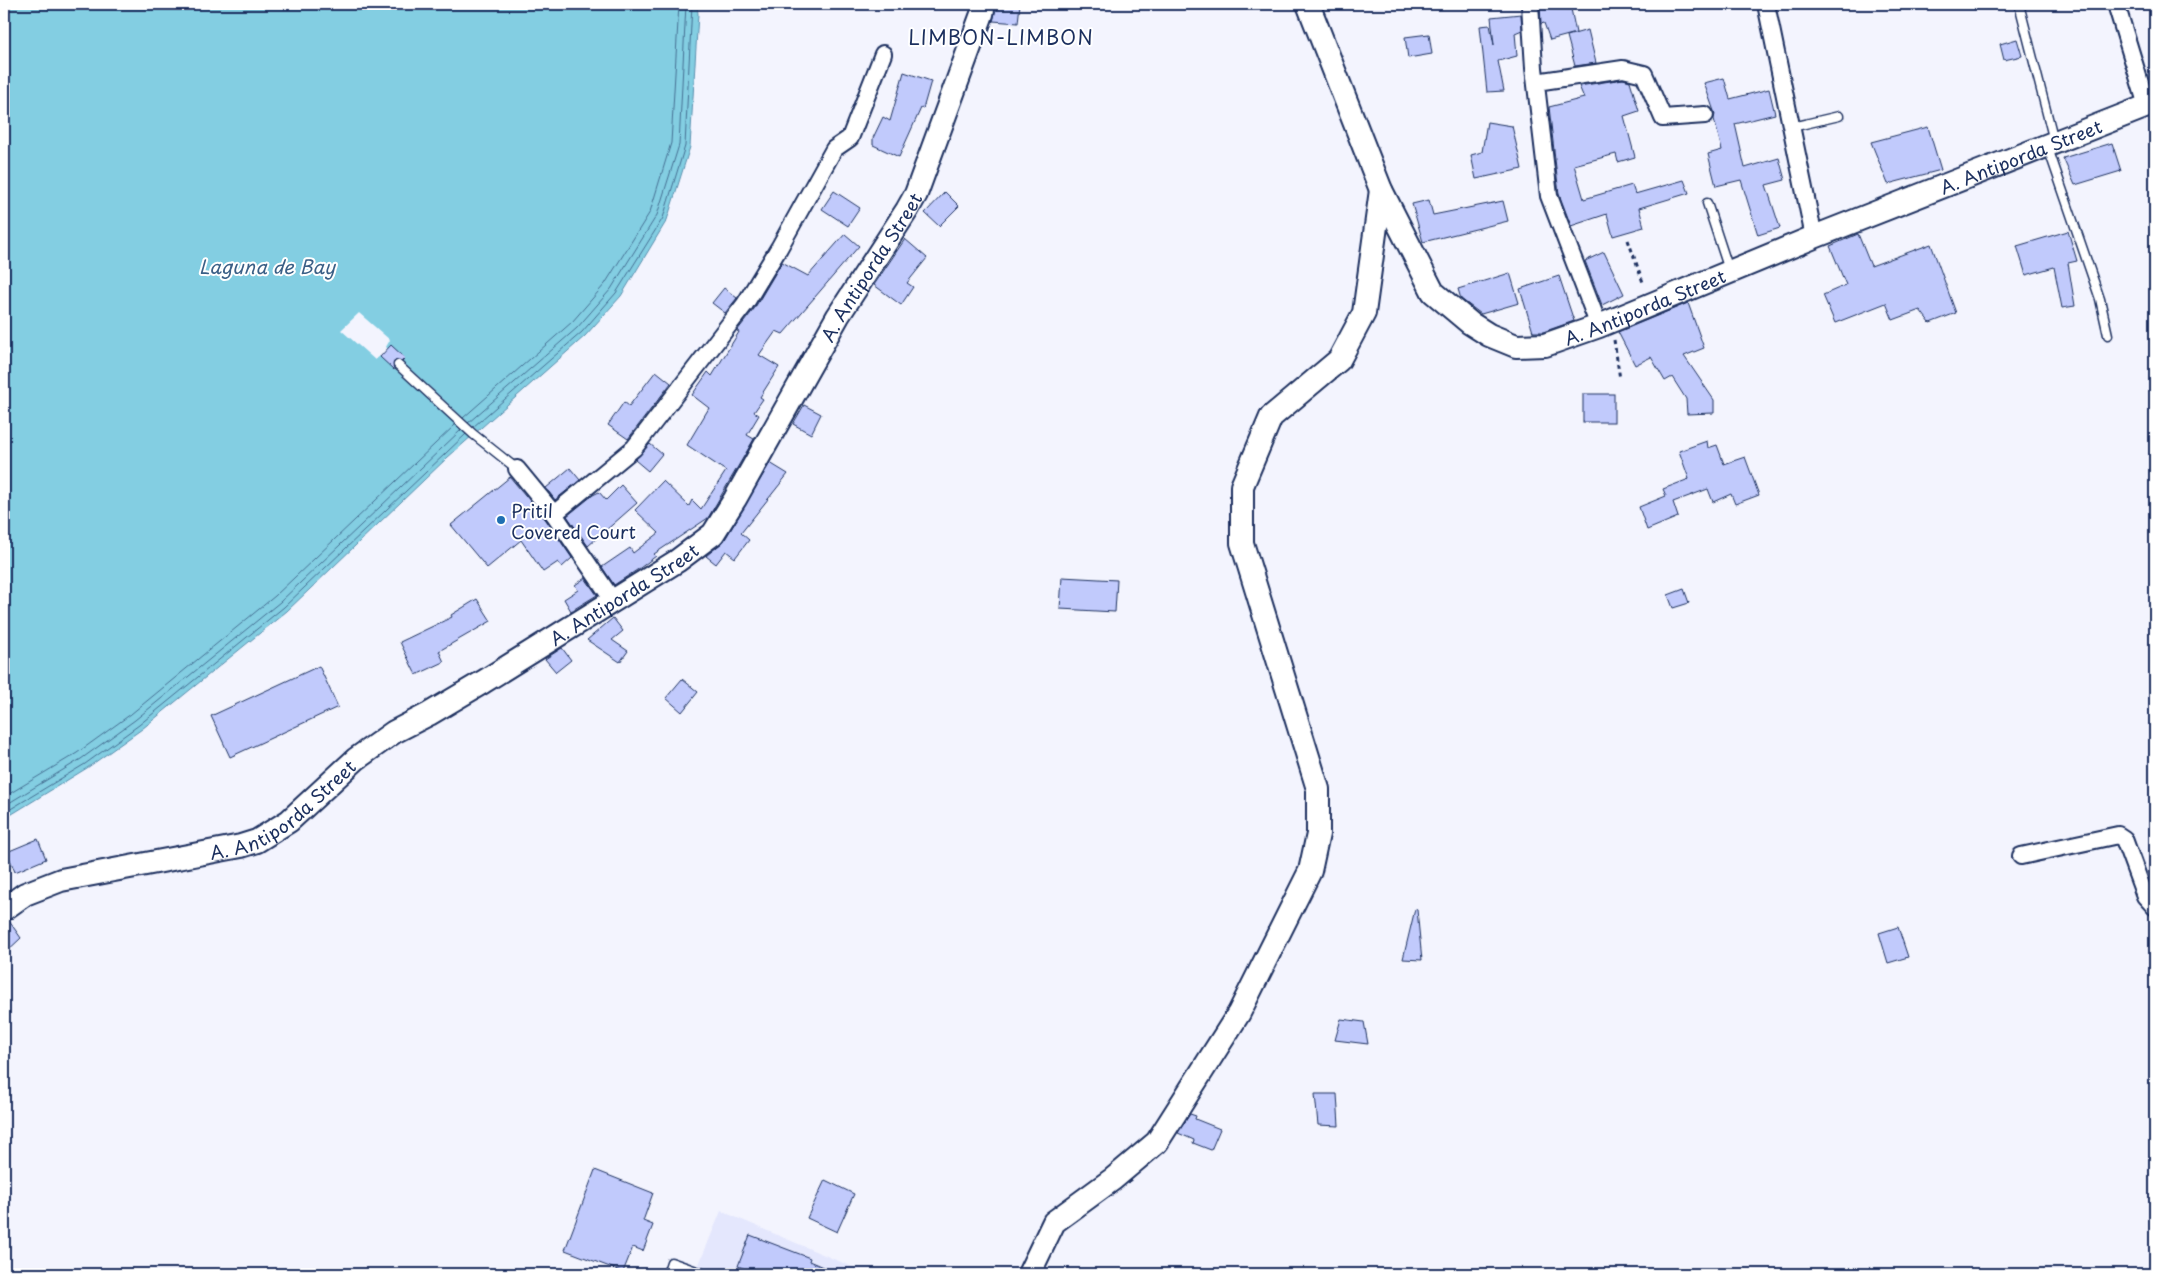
<svg xmlns="http://www.w3.org/2000/svg" width="2159" height="1278" viewBox="0 0 2159 1278" font-family="'Playpen Sans',sans-serif">
	<rect width="100%" height="100%" fill="#f3f4fe"/>
	<filter id="ink" filterUnits="userSpaceOnUse"><feTurbulence type="fractalNoise" baseFrequency=".02" numOctaves="2"/><feDisplacementMap in="SourceGraphic" scale="10" xChannelSelector="R" yChannelSelector="G"/><feConvolveMatrix kernelMatrix="1 2 1 2 8 2 1 2 1" color-interpolation-filters="sRGB"/></filter>
	<g filter="url(#ink)">
		<path fill="#e4e7fd" d="M721 1211 869 1274H695Z"/>
		<path fill="#83cee2" stroke="#598ead" d="M4 4H697L698 14 690 147 667 220 621 296 585 336 447 458 287 611 142 729 87 768 4 819Z"/>
		<path fill="#f3f4fe" d="M359 313 390 340 386 347 479 432 472 439 380 356 375 360 341 330Z"/>
		<g fill="none" stroke-linecap="round" stroke-linejoin="round">
			<g stroke="#456f93" stroke-width="1">
				<path d="M463 418 572 322 605 284 650 212 671 143 679 4"/>
				<path d="M468 423 577 328 611 289 657 215 679 145 686 4"/>
				<path d="M473 427 582 332 616 293 663 218 685 146 692 4"/>
				<path d="M4 797 77 753 131 714 275 596 455 425"/>
				<path d="M4 806 81 759 135 720 280 602 461 430"/>
				<path d="M4 813 85 764 139 725 284 607 466 434"/>
			</g>
		</g>
		<g fill="#c1cafc" stroke="#1b2f5e">
			<path d="M997 4H1020L1018 23 993 21Z"/>
			<path d="M1540 4H1570L1576 33 1550 40 1544 23 1541 24Z"/>
			<path d="M1521 14 1522 30 1515 33 1517 56 1498 61 1504 91 1487 92 1480 26 1490 25 1494 45 1491 17Z"/>
			<path d="M1588 30 1596 63 1575 66 1567 36Z"/>
			<path d="M1429 34 1432 54 1408 58 1405 37Z"/>
			<path d="M2017 39 2022 56 2004 60 2000 44Z"/>
			<path d="M904 72 931 81 923 109 921 108 899 157 873 145V138L883 117 890 121Z"/>
			<path d="M1724 78 1730 99 1769 89 1775 114 1735 124 1745 168 1779 158 1785 180 1766 185 1780 228 1758 235 1741 180 1716 186 1708 154 1722 150 1714 119 1715 114 1704 83Z"/>
			<path d="M1623 79 1630 81 1639 111 1624 116 1635 157 1618 162 1616 154 1574 165 1584 199 1632 185 1635 194 1684 180 1689 193 1639 208 1644 227 1613 236 1607 214 1571 226 1559 194 1549 107 1584 98 1579 86Z"/>
			<path d="M1487 122 1512 126 1522 169 1476 179 1471 155 1482 152Z"/>
			<path d="M1928 127 1941 170 1888 184 1871 142Z"/>
			<path d="M2112 143 2121 171 2075 185 2063 158Z"/>
			<path d="M834 191 860 208 848 226 822 209Z"/>
			<path d="M945 192 959 206 939 226 925 213Z"/>
			<path d="M1429 200 1433 215 1503 201 1508 221 1423 242 1412 204Z"/>
			<path d="M2068 231 2077 261 2068 263 2075 306 2062 308 2054 267 2026 275 2017 246Z"/>
			<path d="M845 234 859 246 783 334 776 331 759 355 779 367 760 397 763 399 754 412 759 415 747 435 754 439 708 518 654 554 656 556 640 568 614 585 602 567 630 548 633 553 659 533 635 510 663 481 689 506 692 500 701 509 726 471 687 445 709 408 692 395 708 372 712 376 739 332 737 331 754 309 782 262 808 276Z"/>
			<path d="M1858 234 1871 266 1931 244 1956 313 1930 323 1920 310 1893 320 1886 303 1835 323 1823 295 1846 285 1830 246Z"/>
			<path d="M905 239 927 258 907 283 913 287 901 305 874 285Z"/>
			<path d="M1604 252 1624 294 1602 305 1585 261Z"/>
			<path d="M1510 273 1519 303 1481 314 1461 299 1458 289Z"/>
			<path d="M1559 276 1574 321 1543 332H1533L1520 289Z"/>
			<path d="M724 288 737 298 725 313 712 303Z"/>
			<path d="M1688 303 1704 348 1684 356 1714 400V413L1687 414 1686 399 1672 377 1665 381 1651 357 1635 365 1618 332Z"/>
			<path d="M391 345 405 358 402 361 394 362V370L380 357Z"/>
			<path d="M656 371 671 383 628 439 608 425 624 402 629 406Z"/>
			<rect x="1583" y="394" width="31" height="28"/>
			<path d="M804 405 821 414 811 434 793 424Z"/>
			<path d="M1707 441 1708 448 1717 445 1724 464 1745 457 1759 495 1735 504 1731 494 1713 502 1708 489 1673 502 1678 517 1647 530 1639 507 1666 496 1663 489 1689 479 1679 451Z"/>
			<path d="M650 444 662 454 648 471 635 460Z"/>
			<path d="M770 463 788 474 741 533 749 540 735 558 726 551 716 564 706 556 724 541Z"/>
			<path d="M570 468 580 480 555 500 546 488Z"/>
			<path d="M510 477 546 520 572 558 562 567 558 562 543 572 521 540 487 568 451 525Z"/>
			<path d="M621 485 637 503 588 546 567 516 593 495 599 492 606 500Z"/>
			<path d="M1062 577 1117 580 1115 612 1060 609Z"/>
			<path d="M585 578 597 595 571 611 564 599 578 590 575 585Z"/>
			<path d="M1684 589 1689 603 1673 608 1668 595Z"/>
			<path d="M477 599 491 621 439 651 444 662 416 675 400 642 452 617 451 615Z"/>
			<path d="M613 618 623 631 612 640 628 651 620 662 587 640Z"/>
			<path d="M562 648 571 660 556 672 545 659Z"/>
			<path d="M319 666 338 707 230 757 211 716Z"/>
			<path d="M682 679 698 692 682 712 666 698Z"/>
			<path d="M38 839 46 859 15 872 7 852Z"/>
			<path d="M1415 909 1417 910 1422 960 1403 959Z"/>
			<path d="M9 921 21 938 4 954V922Z"/>
			<path d="M1898 927 1908 957 1888 963 1879 933Z"/>
			<path d="M1341 1019 1364 1022 1368 1044 1335 1040Z"/>
			<path d="M1315 1094H1337L1339 1126 1318 1125Z"/>
			<path d="M1190 1114 1196 1116 1195 1119 1220 1129 1211 1150 1193 1143 1194 1140 1178 1133Z"/>
			<path d="M595 1170 653 1193 643 1221 653 1225 643 1251 633 1247 623 1272 565 1250Z"/>
			<path d="M825 1180 854 1194 837 1232 807 1218Z"/>
			<path d="M750 1235 810 1258 809 1261 839 1274H758L738 1266Z"/>
		</g>
		<g fill="none" stroke-linecap="round" stroke-linejoin="round">
			<defs>
				<g id="lane">
					<path d="M2019 4 2054 141"/>
					<path d="M1792 127 1839 116"/>
					<path d="M2048 148 2100 299 2108 335"/>
					<path d="M1707 203 1729 270"/>
					<path d="M398 365 473 434 517 469"/>
					<path d="M667 1274 671 1262 705 1274"/>
				</g>
				<g id="street">
					<path d="M1530 4 1534 68 1549 196 1599 326"/>
					<path d="M1766 4 1814 237"/>
					<path d="M2116 4 2147 106"/>
					<path d="M1536 82 1623 69 1644 74 1663 118 1705 115"/>
					<path d="M517 469 554 514 612 599"/>
					<path d="M554 514 634 448 745 304 779 248 834 149 850 138 883 54"/>
					<path d="M2021 856 2118 835 2124 839 2145 896 2155 907"/>
				</g>
				<g id="secondary">
					<path id="s1" d="M1308 4 1381 190 1433 292 1470 323 1489 335 1516 346 1545 345 1599 326 1814 237 2155 103"/>
					<path id="s2" d="M4 909 25 894 61 880 241 846 257 841 289 821 356 759 394 732 429 714 483 682 677 561 713 534 735 499 838 316 907 210 916 194 982 14 984 4"/>
					<path d="M1029 1274 1054 1222 1113 1179 1157 1142 1239 1013 1310 871 1318 834V789L1242 543V486L1271 417 1339 360 1364 313 1381 190"/>
				</g>
			</defs>
			<use href="#lane" stroke="#1b2f5e" stroke-width="11"/>
			<use href="#street" stroke="#1b2f5e" stroke-width="20"/>
			<use href="#secondary" stroke="#1b2f5e" stroke-width="26"/>
			<g stroke="#1b2f5e" stroke-width="3" stroke-dasharray="4 4" stroke-linecap="butt">
				<path d="M1628 240 1644 285"/>
				<path d="M1614 340 1620 379"/>
			</g>
			<use href="#lane" stroke="#fff" stroke-width="8"/>
			<use href="#street" stroke="#fff" stroke-width="16"/>
			<use href="#secondary" stroke="#fff" stroke-width="22"/>
		</g>
	</g>
	<circle fill="#1f6fb2" stroke="#fff" stroke-width="2" cx="501" cy="520" r="5"/>
	<g text-anchor="middle" dominant-baseline="central" stroke-width="4" stroke-linejoin="round" paint-order="stroke">
		<g font-size="18" fill="#1b2f5e" stroke="#fff">
			<text stroke="none"><textPath href="#s1" startOffset="955">A. Antiporda Street</textPath></text>
			<text stroke="none"><textPath href="#s2" startOffset="1126">A. Antiporda Street</textPath></text>
			<text stroke="none"><textPath href="#s1" startOffset="550">A. Antiporda Street</textPath></text>
			<text stroke="none"><textPath href="#s2" startOffset="708">A. Antiporda Street</textPath></text>
			<text stroke="none"><textPath href="#s2" startOffset="302">A. Antiporda Street</textPath></text>
		</g>
		<g font-size="18" fill="#1b2f5e" stroke="#fff" text-anchor="start">
			<text x="511" y="510">Pritil<tspan x="511" dy="21">Covered Court</tspan></text>
		</g>
		<g font-size="19" font-style="italic" fill="#3a5f86" stroke="#fff">
			<text x="267" y="266">Laguna de Bay</text>
		</g>
		<g font-size="20" letter-spacing="1" fill="#1b2f5e" stroke="#fff">
			<text x="1001" y="37">LIMBON-LIMBON</text>
		</g>
	</g>
	<rect width="2159" height="1278" fill="none" stroke="#fff" stroke-width="20"/>
	<rect x="10" y="10" width="2139" height="1258" fill="none" stroke="#1b2f5e" stroke-width="2" filter="url(#ink)"/>
</svg>
